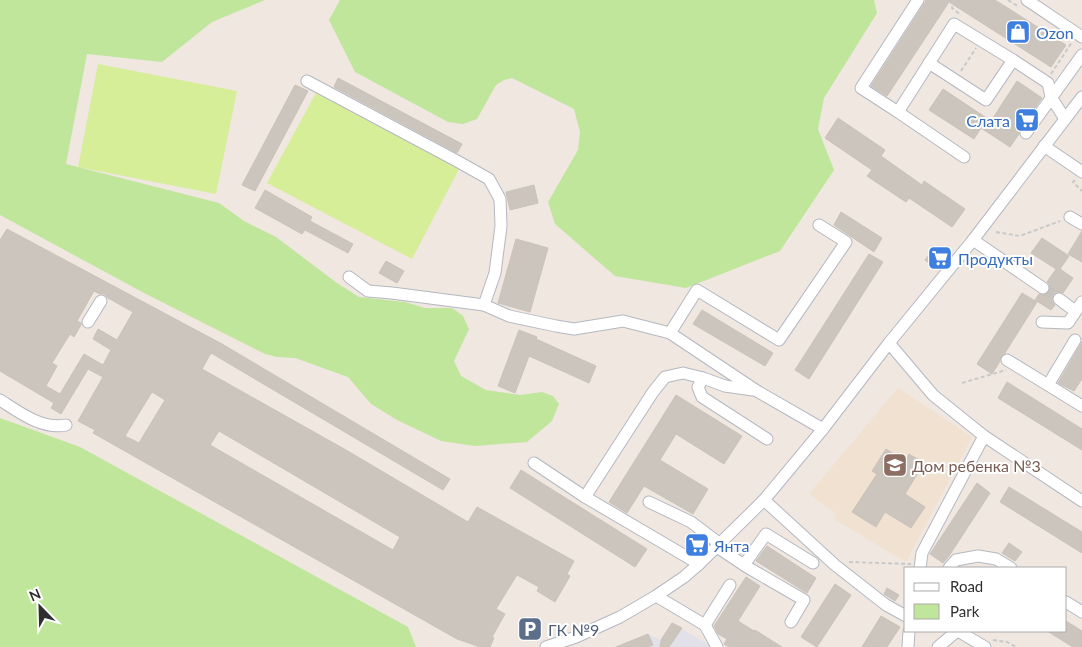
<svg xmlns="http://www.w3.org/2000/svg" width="1082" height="647" viewBox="0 0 1082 647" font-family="Lato,sans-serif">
	<rect width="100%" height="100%" fill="#efe7e0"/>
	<path fill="#e2e0e8" d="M672 623 713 647H614L648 634 661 640Z"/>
	<path fill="#f1e1d0" d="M898 388 972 437 906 562 834 519 837 514 809 494Z"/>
	<g fill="#c0e69c">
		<path d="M0 0H265L212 22 162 62 87 54 66 164 219 203 244 221 276 237 337 283 359 297 405 302 425 308H452L463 316 469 329 454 361 461 376 486 390 520 395 542 392 553 396 559 404 552 421 527 442 475 446 441 441 397 420 371 404 348 377 295 358 277 357 265 354 144 293 0 215Z"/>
		<path d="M340 0H874L877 13 824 98 818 129 834 170 780 251 686 288 615 276 555 224 548 202 578 150 580 132 574 109 512 78 504 80 496 85 477 119 463 124 448 122 355 72 329 20Z"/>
		<path d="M0 418 80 447 408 627 416 647H0Z"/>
	</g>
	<g fill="#d6ee98">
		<path d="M98 64 237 91 216 194 78 167Z"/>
		<path d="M316 93 459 169 412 259 267 183Z"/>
	</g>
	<g fill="#cbc5be" stroke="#cbc2b9" fill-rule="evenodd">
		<path d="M926 0H995L1066 45 1051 67 949 2 887 96 871 86 924 4Z"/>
		<path d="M338 78 462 144 457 153 334 87Z"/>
		<path d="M1017 81 1042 98 1020 129 1019 134 1010 147 981 128 974 139 929 110 943 89 991 121Z"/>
		<path d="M295 85 308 91 255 191 242 185Z"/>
		<path d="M838 118 885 150 881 156 922 185 924 181 965 209 952 227 909 198 906 202 867 176 872 170 825 138Z"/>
		<path d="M534 185 538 203 510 210 506 192Z"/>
		<path d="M265 190 312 217 310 221 353 244 348 253 305 230 302 234 255 208Z"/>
		<path d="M841 212 882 238 874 252 834 225Z"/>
		<path d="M7 229 222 344 450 479 443 490 211 353 202 369 346 450 468 522 477 507 574 561 567 574 570 576 555 602 537 591 539 587 517 575 496 609 505 614 492 637 494 638 490 647H480L457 639 93 433 95 430 78 421 103 377 88 369 61 414 51 408 54 403 0 371V240ZM94 291 100 294H104L108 298 133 312 117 340 98 329 93 339 111 350 103 365 84 354 60 394 46 386 57 366 52 363 70 334 74 337 81 325V323L77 321ZM152 392 165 400 139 443 125 436ZM219 431 400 537 393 550 210 445Z"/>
		<path d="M1082 231V262L1068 254Z"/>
		<path d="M1042 238 1069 256 1060 269 1073 278 1063 293 1057 292 1053 295 1052 301 1055 305 1051 310 1035 300 1039 294 1046 295 1049 292 1050 285 1047 282 1056 269 1031 253Z"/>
		<path d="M516 239 548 248 530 312 498 303Z"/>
		<path d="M936 246 945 252 933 266 925 260Z"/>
		<path d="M869 254 883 262 809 379 795 370Z"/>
		<path d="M386 261 404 271 397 283 379 273Z"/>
		<path d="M1022 293 1037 302 1005 353 1001 356 1000 361 992 374 977 364Z"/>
		<path d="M702 310 773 353 765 366 693 324Z"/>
		<path d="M519 330 537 337 536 339 596 366 589 383 529 356 515 393 498 386Z"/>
		<path d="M1082 342V379L1074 391 1058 383Z"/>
		<path d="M1007 382 1082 429V450L998 398Z"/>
		<path d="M676 395 742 436 724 464 676 434 660 460 708 489 693 514 644 486 627 513 609 502Z"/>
		<path d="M886 449 905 461 909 454 924 463 905 494 925 507 911 528 885 512 876 527 852 512 877 474 872 471Z"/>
		<path d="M521 470 647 549 635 567 510 488Z"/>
		<path d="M977 483 990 493 949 556 943 563 930 554Z"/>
		<path d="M1009 487 1082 532V553L1000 502Z"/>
		<path d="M694 534 702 542 691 550 685 541Z"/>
		<path d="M1009 543 1022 552 1015 561 1002 553Z"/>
		<path d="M767 546 816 578 807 593 756 561Z"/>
		<path d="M746 577 760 586 738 621 754 631 755 630 782 647H729L724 644 727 639 718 634 714 626Z"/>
		<path d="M835 584 851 595 817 647 801 637Z"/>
		<path d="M887 588 899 595 895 601 884 594Z"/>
		<path d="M881 616 900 627 887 647H862Z"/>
		<path d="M1066 621 1082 631V647H1073L1047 631H1066Z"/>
		<path d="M672 623 682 628 669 647H660L661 640Z"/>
		<path d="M648 634 653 645 647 647H616Z"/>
	</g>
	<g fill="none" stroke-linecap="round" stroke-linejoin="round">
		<path stroke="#c8c2bc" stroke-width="11" stroke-dasharray="11 5.5" stroke-linecap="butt" d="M1043 288 1059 299"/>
		<defs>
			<g id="minor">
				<path d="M918 0 861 88 898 112 954 24 1013 60 1048 83 1051 97 1065 119"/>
				<path d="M1027 0 1082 37"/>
				<path d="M929 63 986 100 1013 60"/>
				<path d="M307 81 457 161 489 179 500 199 501 226 495 273 484 305 392 293 368 291 349 277"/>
				<path d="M898 112 964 157"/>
				<path d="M1026 133 1082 55"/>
				<path d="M1044 146 1082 172"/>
				<path d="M1070 217 1082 224"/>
				<path d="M973 240 1043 288"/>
				<path d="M1059 299 1075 311"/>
				<path d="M484 305 509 316 556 326 574 329 623 321 670 333 757 391 823 429"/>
				<path d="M88 322 101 301"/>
				<path d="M1042 322 1068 323 1082 302"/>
				<path d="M670 333 697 290 779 340 846 242 819 225"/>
				<path d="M1075 340 1048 385 1082 406"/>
				<path d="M889 343 933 395 984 436"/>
				<path d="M1007 360 1048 385"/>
				<path d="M703 378 698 387 702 397 767 439"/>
				<path d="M0 400C19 412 42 430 66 425"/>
				<path d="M534 463 585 497 699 564"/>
				<path d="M585 497 653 392 665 377 683 373 703 378 725 386 753 390"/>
				<path d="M764 500 835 565 886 605 906 616"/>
				<path d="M649 502 691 522 720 544"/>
				<path d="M717 547 747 567 804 600 791 622"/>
				<path d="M744 565 766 534 813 563"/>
				<path d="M920 568 922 553 984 436 1082 501"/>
				<path d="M949 568 956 560 978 556 996 559 1011 568"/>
				<path d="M656 596 705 625 730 585"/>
				<path d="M1066 602 1082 612"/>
				<path d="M705 625 717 647"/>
				<path d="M958 631 985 647"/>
				<path d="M546 647 576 637 620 617 656 596 684 577 699 564 764 500 823 429 889 343 973 240 1082 97"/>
				<path d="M908 647 909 631"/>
				<path d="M938 647 957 631"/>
			</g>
		</defs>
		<use href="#minor" stroke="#b4b8c1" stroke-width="13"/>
		<g stroke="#c9c9c9" stroke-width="2" stroke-dasharray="4 2.5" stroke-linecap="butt">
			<path d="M954 0 952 8 961 15"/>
			<path d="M1008 0 1019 7"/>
			<path d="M961 71 976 48"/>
			<path d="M1051 74 1072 42"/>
			<path d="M1075 180 1073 182 1082 191"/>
			<path d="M996 232 1020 236 1060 221"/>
			<path d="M962 383 1006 370"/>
			<path d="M849 562 911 564"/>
			<path d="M993 640 1007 642 1016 647"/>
		</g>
		<use href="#minor" stroke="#fff" stroke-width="11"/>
	</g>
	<defs>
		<symbol id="shop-square" viewBox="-11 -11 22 22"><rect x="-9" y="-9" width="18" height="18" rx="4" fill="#3f7fe0" stroke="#fff"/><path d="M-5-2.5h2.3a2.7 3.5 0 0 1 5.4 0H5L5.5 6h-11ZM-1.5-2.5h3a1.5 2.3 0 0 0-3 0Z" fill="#fff"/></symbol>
		<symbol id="supermarket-square" viewBox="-11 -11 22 22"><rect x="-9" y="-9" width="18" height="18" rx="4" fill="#3f7fe0" stroke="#fff"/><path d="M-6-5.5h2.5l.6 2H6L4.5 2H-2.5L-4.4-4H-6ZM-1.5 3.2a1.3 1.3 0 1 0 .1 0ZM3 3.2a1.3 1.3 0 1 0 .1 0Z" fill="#fff"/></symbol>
		<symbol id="school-square" viewBox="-11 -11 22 22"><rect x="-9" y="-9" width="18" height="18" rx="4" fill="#8d6e63" stroke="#fff"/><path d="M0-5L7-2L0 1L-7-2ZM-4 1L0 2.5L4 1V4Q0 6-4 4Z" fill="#fff"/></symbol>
		<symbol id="parking-square" viewBox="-11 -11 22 22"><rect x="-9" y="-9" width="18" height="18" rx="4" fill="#5c6f8a" stroke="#fff"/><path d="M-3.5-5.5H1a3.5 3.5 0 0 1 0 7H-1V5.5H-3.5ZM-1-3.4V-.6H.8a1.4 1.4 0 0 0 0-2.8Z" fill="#fff"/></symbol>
	</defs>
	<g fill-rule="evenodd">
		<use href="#shop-square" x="1004" y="18" width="28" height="28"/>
		<use href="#supermarket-square" x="1013" y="106" width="28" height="28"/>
		<use href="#supermarket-square" x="926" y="244" width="28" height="28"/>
		<use href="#school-square" x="881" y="451" width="28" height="28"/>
		<use href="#supermarket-square" x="683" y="531" width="28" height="28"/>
		<use href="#parking-square" x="516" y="615" width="28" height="28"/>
	</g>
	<g text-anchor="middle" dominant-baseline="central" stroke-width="4" stroke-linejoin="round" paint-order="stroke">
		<g font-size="16" fill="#366cbe" stroke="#fff" text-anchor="start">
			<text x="1036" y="32">Ozon</text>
			<text x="1010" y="120" text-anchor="end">Слата</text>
			<text x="958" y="258">Продукты</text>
			<text x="714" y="545">Янта</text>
		</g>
		<g font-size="16" fill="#785e54" stroke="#fff" text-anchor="start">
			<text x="912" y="465">Дом ребенка №3</text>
		</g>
		<g font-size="16" fill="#4e5e75" stroke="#fff" text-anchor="start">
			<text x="548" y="629">ГК №9</text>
		</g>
	</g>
	<rect x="904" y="567" width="162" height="65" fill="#ffffff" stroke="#ababab"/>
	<rect x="914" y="583" width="25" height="8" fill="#ffffff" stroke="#ababab"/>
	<text x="950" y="592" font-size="15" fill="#2e2e2e">Road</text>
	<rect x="914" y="604" width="25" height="15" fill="#c0e69c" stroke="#ababab"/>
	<text x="950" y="617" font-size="15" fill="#2e2e2e">Park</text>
	<g transform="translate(40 607) rotate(337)" stroke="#ffffff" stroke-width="4" paint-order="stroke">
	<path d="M0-4L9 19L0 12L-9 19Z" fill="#2e2e2e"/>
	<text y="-8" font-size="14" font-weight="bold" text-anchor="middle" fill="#2e2e2e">N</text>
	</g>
</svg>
